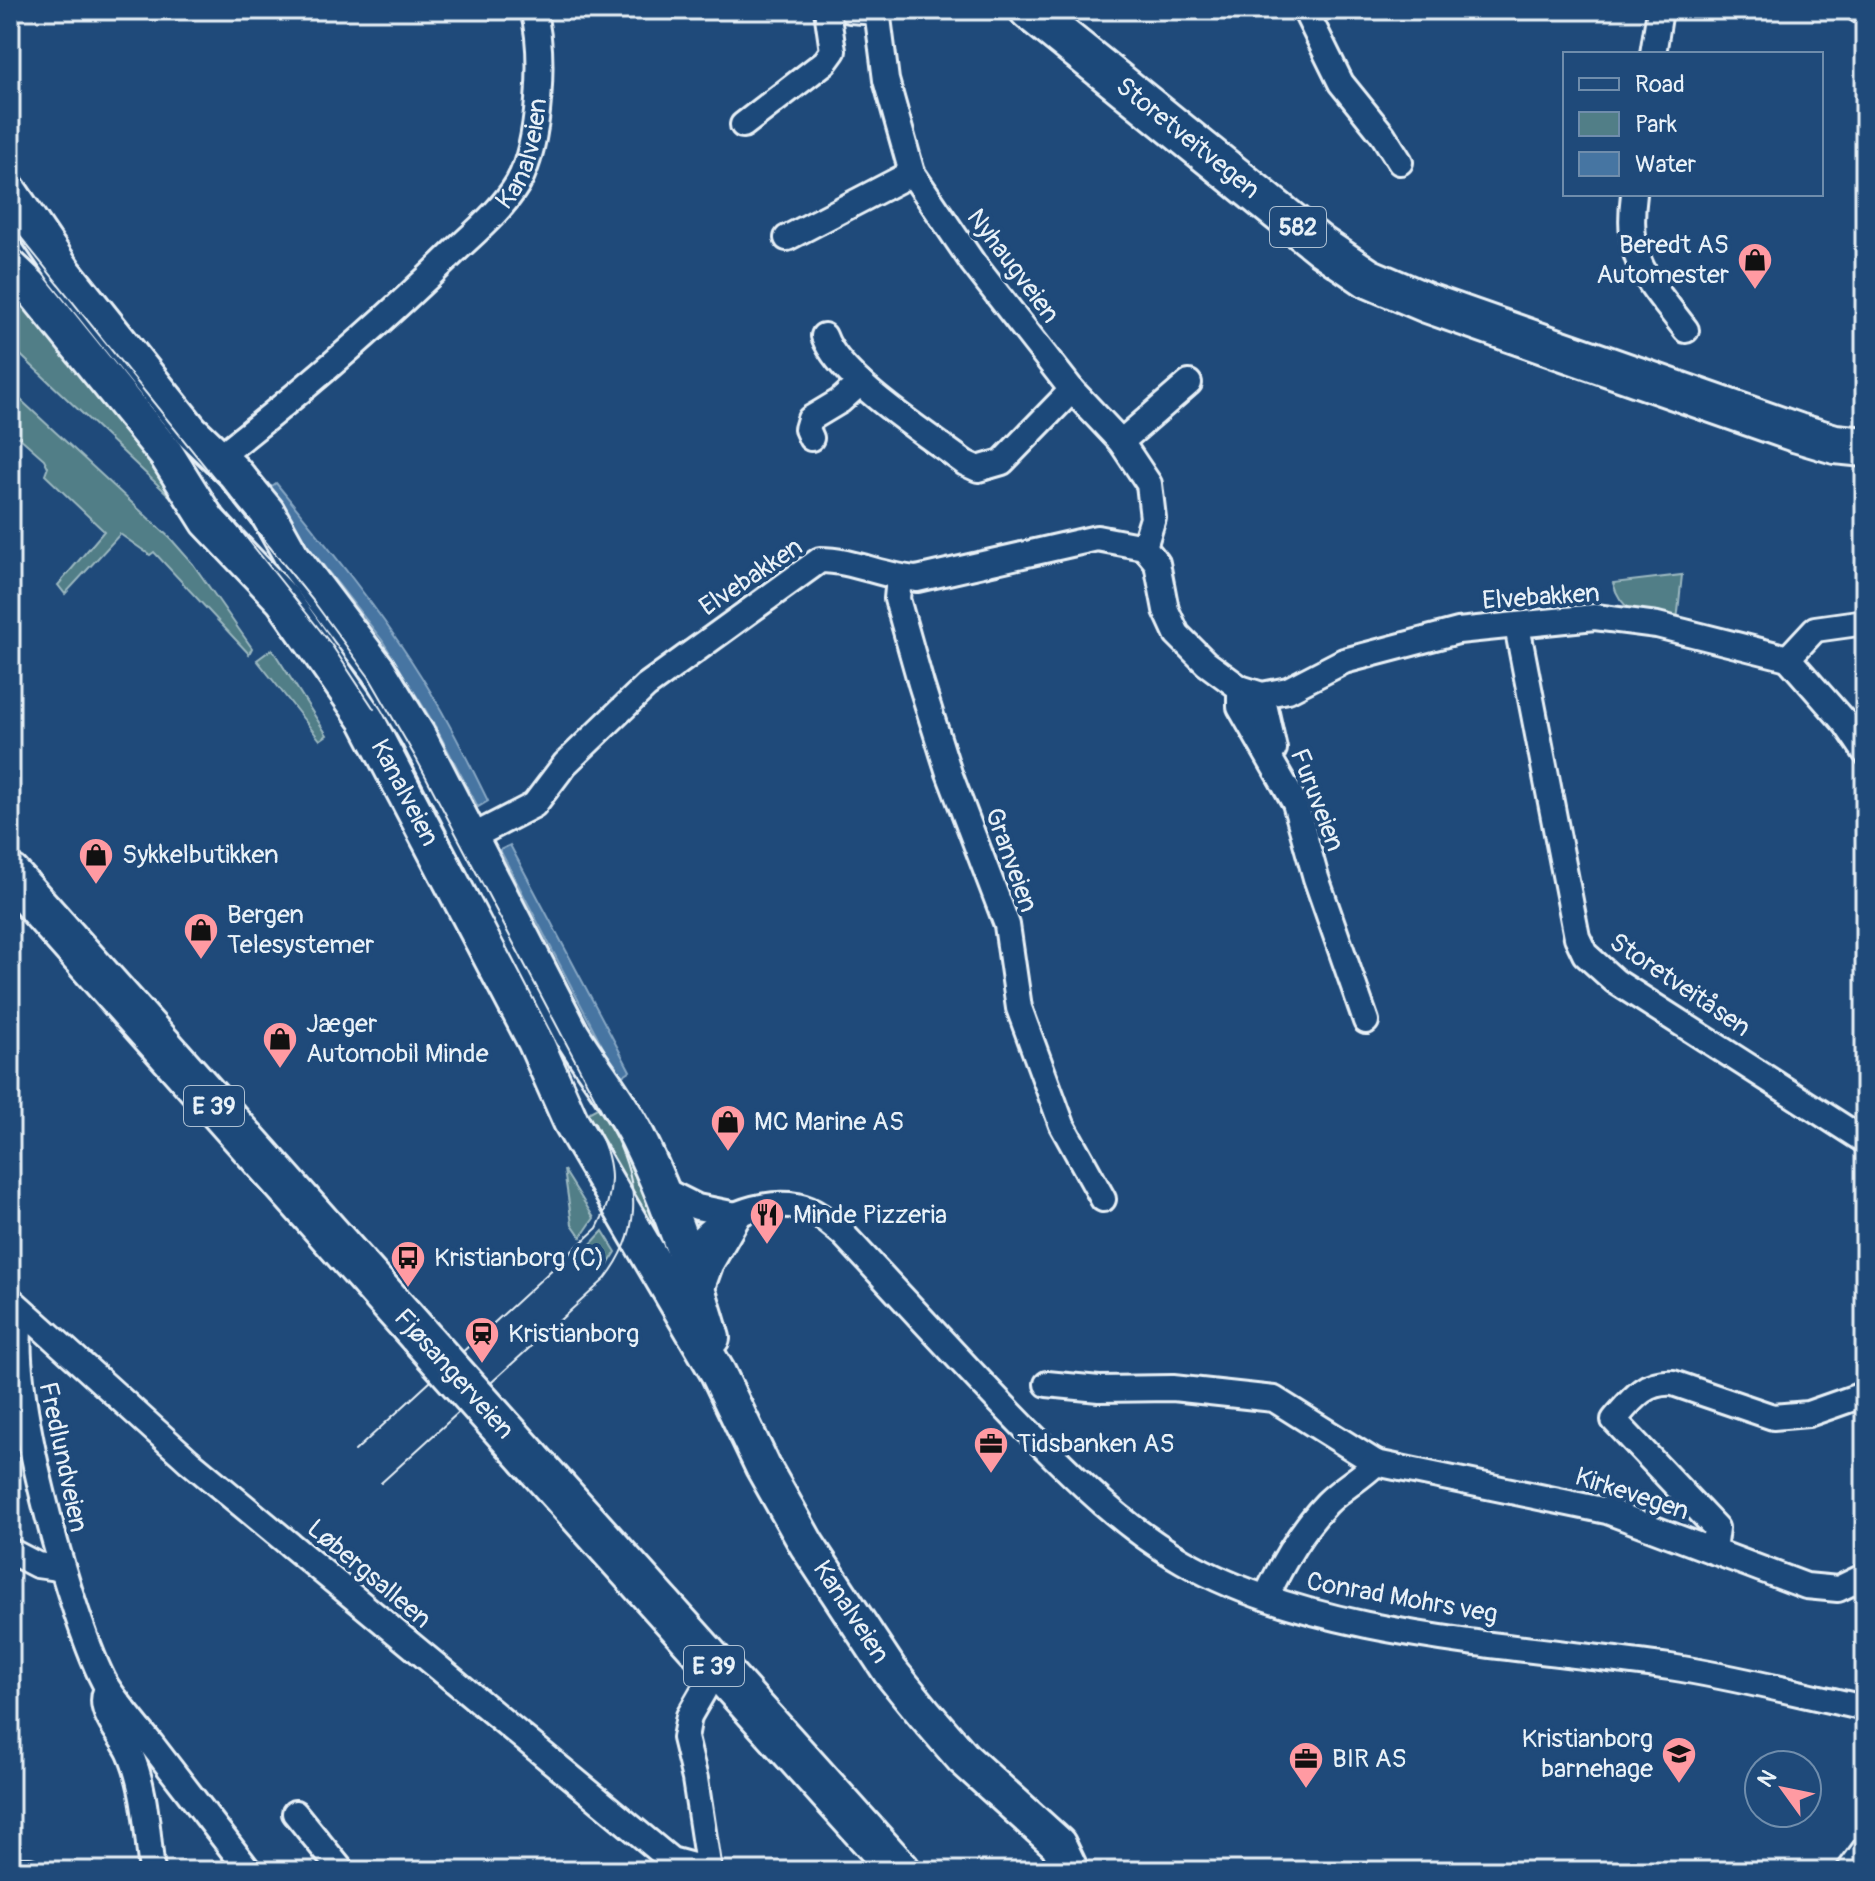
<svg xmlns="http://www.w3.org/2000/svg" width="1875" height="1881" viewBox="0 0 1875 1881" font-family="Pangolin,sans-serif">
	<rect width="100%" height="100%" fill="#1f4a7a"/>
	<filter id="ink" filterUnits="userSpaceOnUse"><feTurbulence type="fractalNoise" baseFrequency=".0125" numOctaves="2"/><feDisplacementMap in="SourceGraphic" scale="16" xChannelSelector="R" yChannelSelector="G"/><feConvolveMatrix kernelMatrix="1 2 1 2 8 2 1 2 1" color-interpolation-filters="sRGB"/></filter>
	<g filter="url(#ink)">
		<g fill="#517e87" stroke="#9cb8c0" stroke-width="2">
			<path d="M10 275 195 520 10 345Z"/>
			<path d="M10 390 171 539 193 564 252 648 249 654 154 552 150 555 120 534 65 594 58 585 104 531 45 475 48 467 44 459 10 429Z"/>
			<path d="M1682 575 1677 621C1646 614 1623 618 1613 583Z"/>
			<path d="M272 649 327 735 320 740 257 660Z"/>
			<path d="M603 1105 680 1254 672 1283 584 1115Z"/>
			<path d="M564 1170 594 1218 581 1237 572 1224Z"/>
			<path d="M603 1231 616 1252 607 1266 589 1246Z"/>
		</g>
		<g fill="#4675a2" stroke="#87a7c4" stroke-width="2">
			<path d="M276 483C323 541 371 599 412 662 441 706 465 754 488 801L478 807 434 724 382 640 265 491Z"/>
			<path d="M510 845 630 1071 619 1078 500 850Z"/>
		</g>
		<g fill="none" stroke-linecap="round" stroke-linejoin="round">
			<defs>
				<g id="minor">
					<path d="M850 10 877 12"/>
					<path d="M877 10 886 80 912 173 973 263 1072 390 1121 442 1149 484 1153 518 1144 547"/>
					<path d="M1305 10 1341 83 1383 135 1400 162"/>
					<path d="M1859 10 1865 12"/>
					<path d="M1653 54 1660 10"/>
					<path d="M743 125 825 62 833 51 827 10"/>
					<path d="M1634 194C1625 263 1647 278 1686 330"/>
					<path d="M787 238 912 173"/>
					<path d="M824 336C839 379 927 434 965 463L978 469 1002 462 1072 390"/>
					<path d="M811 438 807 429 810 419 840 401 860 383"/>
					<path d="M1121 442 1189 383"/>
					<path id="s1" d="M219 457C299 394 379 326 452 254 475 232 502 210 518 183 540 144 545 53 533 10"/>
					<path d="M899 578 897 599 921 684 949 773 1007 925 1019 1008 1062 1125 1103 1199"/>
					<path d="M1517 626 1577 937 1585 954 1615 981 1865 1141"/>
					<path d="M1788 658 1846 724 1865 752"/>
					<path d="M1240 688V707L1295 803 1316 878 1366 1021"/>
					<path d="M1262 695 1274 749"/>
					<path d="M470 838 534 805 565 764 646 686 820 560C853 560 884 577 917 579L1097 538 1144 547 1157 563 1166 610 1177 634 1206 663 1240 688 1262 695 1288 690 1344 661 1458 631 1595 617 1657 625 1788 658 1815 629 1865 622"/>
					<path d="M661 1189 697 1207 736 1215"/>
					<path d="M685 1266C697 1224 755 1199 797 1206 816 1210 830 1223 844 1235 905 1300 964 1366 1026 1429 1074 1477 1123 1527 1183 1561 1317 1638 1518 1645 1670 1667 1735 1677 1800 1694 1865 1708"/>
					<path d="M699 1296 710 1265 739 1215"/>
					<path d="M10 1299 189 1461 671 1860 693 1866 708 1864"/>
					<path d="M23 1312C0 1367 73 1629 107 1687 120 1707 137 1726 152 1745 184 1787 217 1829 249 1871"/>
					<path d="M1047 1384 1099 1389 1173 1388 1274 1399 1376 1463"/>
					<path d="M10 1551 37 1565 58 1568"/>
					<path d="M1713 1551 1716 1528 1614 1420C1632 1399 1644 1381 1673 1383L1773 1417 1808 1414 1865 1394"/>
					<path d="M1266 1597C1282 1563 1301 1530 1327 1503 1342 1488 1361 1478 1376 1463L1607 1511 1806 1586 1838 1589 1865 1576"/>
					<path d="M704 1690 689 1716 685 1738 695 1779 709 1871"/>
					<path d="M106 1691C97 1712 122 1735 130 1753 146 1789 147 1833 152 1871"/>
					<path d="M295 1813 342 1871"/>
					<path d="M10 1871H29"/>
					<path d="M1849 1871 1865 1849"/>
				</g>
				<g id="secondary">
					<path d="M10 192 65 273 191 431 234 472 267 512 291 555 378 670 418 736 571 1033C592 1068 618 1099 637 1136 669 1200 692 1269 712 1338"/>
					<path id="s2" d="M10 267 29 285 166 454 208 521 283 600 366 719 535 1041 571 1122 718 1373 763 1467 807 1545 890 1671 924 1713 963 1758 1058 1844 1071 1871"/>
				</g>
				<g id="primary">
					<path id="s3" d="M1029 10 1321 246 1368 278 1427 303 1798 433 1835 444 1865 447"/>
				</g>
				<g id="trunk">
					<path d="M10 875 419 1335"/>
					<path d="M530 1459 900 1871"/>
				</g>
			</defs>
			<use href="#minor" stroke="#e8f1f8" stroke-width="30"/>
			<use href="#secondary" stroke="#e8f1f8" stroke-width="40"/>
			<use href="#primary" stroke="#e8f1f8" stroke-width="44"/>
			<use href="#trunk" stroke="#e8f1f8" stroke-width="46"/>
			<use href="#minor" stroke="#1f4a7a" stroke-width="24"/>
			<use href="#secondary" stroke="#1f4a7a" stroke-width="34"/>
			<use href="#primary" stroke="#1f4a7a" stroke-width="38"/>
			<use href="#trunk" stroke="#1f4a7a" stroke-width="40"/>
			<g stroke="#e8f1f8" stroke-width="2">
				<path d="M10 224 314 602 369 677 417 760 616 1138C641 1189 640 1234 605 1279L381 1483"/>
				<path d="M215 498 331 644 374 709"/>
				<path d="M355 1451 597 1228C618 1190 614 1159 594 1122"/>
			</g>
			<defs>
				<path id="trunk-bridge" d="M419 1335 530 1459"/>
			</defs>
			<use href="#trunk-bridge" stroke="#e8f1f8" stroke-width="46" stroke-linecap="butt"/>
			<use href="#trunk-bridge" stroke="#1f4a7a" stroke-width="40"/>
		</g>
	</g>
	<defs>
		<symbol id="shop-pin" viewBox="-11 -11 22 30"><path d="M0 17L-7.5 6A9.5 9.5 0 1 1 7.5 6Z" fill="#ff9aa2" stroke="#1f4a7a"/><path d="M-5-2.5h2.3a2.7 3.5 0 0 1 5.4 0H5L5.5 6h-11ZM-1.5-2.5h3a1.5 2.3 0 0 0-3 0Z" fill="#111"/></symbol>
		<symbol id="restaurant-pin" viewBox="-11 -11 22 30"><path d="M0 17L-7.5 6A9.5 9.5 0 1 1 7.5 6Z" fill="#ff9aa2" stroke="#1f4a7a"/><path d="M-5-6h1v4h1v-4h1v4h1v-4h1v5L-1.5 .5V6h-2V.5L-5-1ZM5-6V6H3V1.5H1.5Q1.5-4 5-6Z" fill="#111"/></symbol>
		<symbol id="bus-pin" viewBox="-11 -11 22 30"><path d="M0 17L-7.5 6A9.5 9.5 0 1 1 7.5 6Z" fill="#ff9aa2" stroke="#1f4a7a"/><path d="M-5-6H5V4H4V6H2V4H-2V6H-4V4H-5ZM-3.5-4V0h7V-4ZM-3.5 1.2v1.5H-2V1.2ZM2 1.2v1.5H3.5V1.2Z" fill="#111"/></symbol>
		<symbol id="station-pin" viewBox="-11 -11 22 30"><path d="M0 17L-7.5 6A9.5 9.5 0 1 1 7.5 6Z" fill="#ff9aa2" stroke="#1f4a7a"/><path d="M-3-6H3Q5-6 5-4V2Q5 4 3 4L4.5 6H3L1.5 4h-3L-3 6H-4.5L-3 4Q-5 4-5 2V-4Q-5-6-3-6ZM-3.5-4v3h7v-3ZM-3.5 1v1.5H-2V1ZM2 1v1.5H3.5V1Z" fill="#111"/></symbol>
		<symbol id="office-pin" viewBox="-11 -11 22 30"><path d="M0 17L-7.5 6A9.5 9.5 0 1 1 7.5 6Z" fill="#ff9aa2" stroke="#1f4a7a"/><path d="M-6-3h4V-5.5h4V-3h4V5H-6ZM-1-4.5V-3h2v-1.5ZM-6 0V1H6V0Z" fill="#111"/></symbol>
		<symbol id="school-pin" viewBox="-11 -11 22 30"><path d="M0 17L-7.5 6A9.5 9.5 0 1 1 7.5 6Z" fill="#ff9aa2" stroke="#1f4a7a"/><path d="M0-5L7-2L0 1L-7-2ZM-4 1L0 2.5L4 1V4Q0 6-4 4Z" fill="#111"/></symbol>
	</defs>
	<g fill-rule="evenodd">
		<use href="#shop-pin" x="1735" y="240" width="40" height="54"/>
		<use href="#shop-pin" x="76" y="835" width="40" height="54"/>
		<use href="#shop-pin" x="181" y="910" width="40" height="54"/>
		<use href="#shop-pin" x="260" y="1019" width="40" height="54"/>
		<use href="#shop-pin" x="708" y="1102" width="40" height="54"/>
		<use href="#restaurant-pin" x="747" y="1195" width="40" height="54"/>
		<use href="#bus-pin" x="388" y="1238" width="40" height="54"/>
		<use href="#station-pin" x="462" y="1314" width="40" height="54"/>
		<use href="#office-pin" x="971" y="1424" width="40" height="54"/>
		<use href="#school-pin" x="1659" y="1734" width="40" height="54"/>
		<use href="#office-pin" x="1286" y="1739" width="40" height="54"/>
	</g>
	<g text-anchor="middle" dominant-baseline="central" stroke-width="8" stroke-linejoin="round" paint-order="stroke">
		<g fill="#1f4a7a" stroke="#acbfd2" stroke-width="2">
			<rect x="1270" y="207" width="56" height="40" rx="6"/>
			<rect x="184" y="1086" width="60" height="40" rx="6"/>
			<rect x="684" y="1646" width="60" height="40" rx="6"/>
		</g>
		<g font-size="24" font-weight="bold" fill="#e8f1f8">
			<text x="1298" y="227">582</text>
			<text x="214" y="1106">E 39</text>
			<text x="714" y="1666">E 39</text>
		</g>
		<g font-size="26" fill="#e8f1f8" stroke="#1f4a7a">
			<text stroke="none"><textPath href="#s3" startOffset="204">Storetveitvegen</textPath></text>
			<text stroke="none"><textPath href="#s1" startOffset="436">Kanalveien</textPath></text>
			<text transform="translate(1013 266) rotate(53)">Nyhaugveien</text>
			<text transform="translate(751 577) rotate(-34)">Elvebakken</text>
			<text transform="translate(1541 597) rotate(-4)">Elvebakken</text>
			<text stroke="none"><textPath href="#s2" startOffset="660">Kanalveien</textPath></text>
			<text transform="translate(1317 800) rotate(69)">Furuveien</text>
			<text transform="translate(1011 860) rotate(70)">Granveien</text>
			<text transform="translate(1680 985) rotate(34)">Storetveitåsen</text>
			<text transform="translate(454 1374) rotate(48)">Fjøsangerveien</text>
			<text transform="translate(63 1457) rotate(78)">Fredlundveien</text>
			<text transform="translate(1632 1494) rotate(18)">Kirkevegen</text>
			<text transform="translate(369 1574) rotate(40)">Løbergsalleen</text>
			<text transform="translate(1402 1598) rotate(10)">Conrad Mohrs veg</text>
			<text stroke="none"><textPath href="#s2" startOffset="1594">Kanalveien</textPath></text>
		</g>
		<g font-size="26" fill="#e8f1f8" stroke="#1f4a7a" text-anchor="start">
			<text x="1729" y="245" text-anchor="end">Beredt AS<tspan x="1729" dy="30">Automester</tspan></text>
			<text x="122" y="855">Sykkelbutikken</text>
			<text x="227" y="915">Bergen<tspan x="227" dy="30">Telesystemer</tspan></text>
			<text x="306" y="1024">Jæger<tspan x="306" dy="30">Automobil Minde</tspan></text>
			<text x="754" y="1122">MC Marine AS</text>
			<text x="793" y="1215">Minde Pizzeria</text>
			<text x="434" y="1258">Kristianborg (C)</text>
			<text x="508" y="1334">Kristianborg</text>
			<text x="1017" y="1444">Tidsbanken AS</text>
			<text x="1653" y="1739" text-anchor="end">Kristianborg<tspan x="1653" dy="30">barnehage</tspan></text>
			<text x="1332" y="1759">BIR AS</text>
		</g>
	</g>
	<rect width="1875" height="1881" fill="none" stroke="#1f4a7a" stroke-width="40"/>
	<rect x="20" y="20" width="1835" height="1841" fill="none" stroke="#e8f1f8" stroke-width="3" filter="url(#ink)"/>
	<rect x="1563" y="52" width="260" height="144" fill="#1f4a7a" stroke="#6f8dac" stroke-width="2"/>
	<rect x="1579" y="78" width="40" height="12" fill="#1f4a7a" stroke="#6f8dac" stroke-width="2"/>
	<text x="1635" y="92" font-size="24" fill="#e8f1f8">Road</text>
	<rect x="1579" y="112" width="40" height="24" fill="#517e87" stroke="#6f8dac" stroke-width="2"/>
	<text x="1635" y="132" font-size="24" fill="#e8f1f8">Park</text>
	<rect x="1579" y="152" width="40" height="24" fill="#4675a2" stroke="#6f8dac" stroke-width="2"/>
	<text x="1635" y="172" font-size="24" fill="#e8f1f8">Water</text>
	<g transform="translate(1783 1789) rotate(303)"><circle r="38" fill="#1f4a7a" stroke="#6f8dac" stroke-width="2"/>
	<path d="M0-6L14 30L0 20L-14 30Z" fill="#ff9aa2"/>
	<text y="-12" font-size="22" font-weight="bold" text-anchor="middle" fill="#e8f1f8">N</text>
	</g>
</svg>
